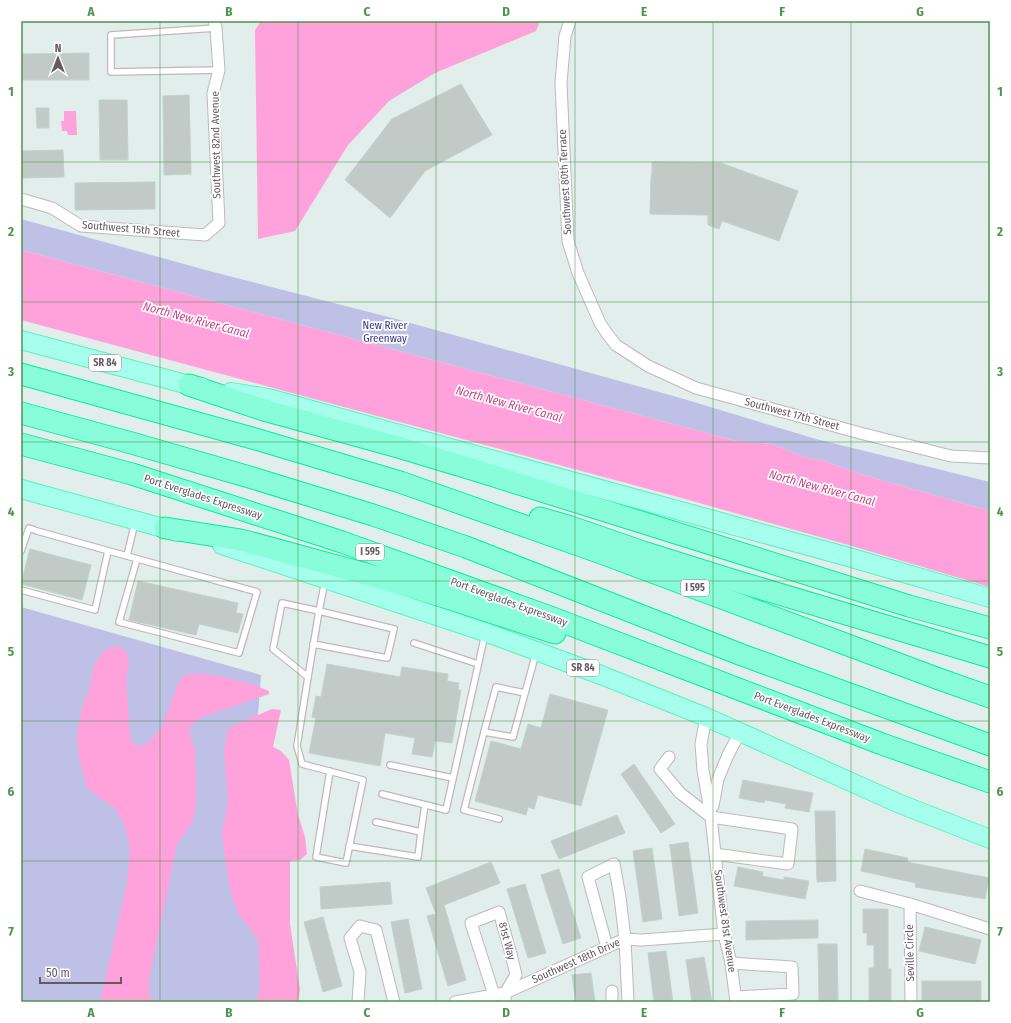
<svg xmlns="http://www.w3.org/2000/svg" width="1011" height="1023" viewBox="0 0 1011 1023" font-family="'Fira Sans Condensed',sans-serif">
	<rect width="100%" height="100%" fill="#e2eeeb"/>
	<g fill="#bec0e6">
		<path d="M21 219 213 272 396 319 684 399 816 439 990 482V511L860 474 824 461 804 457 772 444 736 441 21 250Z"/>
		<path d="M21 607 261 675 256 742 284 1002H21Z"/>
	</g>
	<g fill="#ffa1da">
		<path d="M261 21H540L536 31 435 73 389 101 348 145 295 231 258 239 255 30Z"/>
		<path d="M64 111H76L77 135H68L67 131H62L61 121H64Z"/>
		<path d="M21 250 736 441 772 444 804 457 824 461 860 474 990 511V587L852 546 678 497 21 320Z"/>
		<path d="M120 647 127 653 129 666 126 678 130 738 134 744 139 746 146 744 161 729 178 684 184 676 195 673 213 675 252 684 269 691V694L203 717 191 726 189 730 195 752 196 783V803L193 822 177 844 149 979V994L154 1002H100L127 884 130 848 125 827 116 809 88 789 79 760 77 736 80 715 84 702 90 688 93 668 100 656 108 648Z"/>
		<path d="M272 709 281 710 273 747 281 751 289 760 298 815 305 837 307 854 300 860 290 861V924L300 990 298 1002H255L260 990 258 940 238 913 231 893 225 860 222 833 228 801 224 749 228 729 235 725Z"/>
	</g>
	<g fill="#c1cac7" stroke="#c1d2cc">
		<path d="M89 53V80H21V54Z"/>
		<path d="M461 84 492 135 425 171 390 218 345 180 392 119Z"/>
		<path d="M189 95 191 174 164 175 163 96Z"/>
		<path d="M99 100H127L128 160H100Z"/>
		<path d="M36 108H49V128H37Z"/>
		<path d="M63 150 64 177 21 178V151Z"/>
		<path d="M652 162 721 163 798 191 779 241 722 221 719 229 708 225V215L650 214 651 178 652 174Z"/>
		<path d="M155 182V209L75 210V183Z"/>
		<path d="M30 549 91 565 82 600 21 584Z"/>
		<path d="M138 581 238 603 236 613 243 614 238 633 199 624 196 635 129 620Z"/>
		<path d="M327 664 400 677 402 667 448 674 447 681 459 683 458 690H461L452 743 435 741 432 757 412 754 415 738 385 733 380 766 309 753 316 718 312 717 316 696 321 697Z"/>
		<path d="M550 694 608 710 581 806 538 795 534 809 528 807 526 815 475 801 491 741 521 749 528 724 541 728Z"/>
		<path d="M634 764 675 824 661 833 621 774Z"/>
		<path d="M743 780 813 793 809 812 785 808 786 804 765 800 764 803 739 798Z"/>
		<path d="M815 811H835L836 881 817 882Z"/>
		<path d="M617 815 625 833 559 859 551 841Z"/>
		<path d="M688 842 698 913 679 916 670 846 669 845Z"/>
		<path d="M652 848 662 919 643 922 633 851Z"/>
		<path d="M865 849 908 858 907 862 989 878 985 899 915 887 916 883 861 871Z"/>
		<path d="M491 862 500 883 444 905 466 980 448 986 427 916 436 914 426 888Z"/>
		<path d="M738 867 763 872 762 876 784 880V877L809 881 805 899 734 886Z"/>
		<path d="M559 869 581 938 563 944 541 875Z"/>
		<path d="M390 882 392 904 321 909 320 887Z"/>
		<path d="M525 884 546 953 528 958 507 889Z"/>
		<path d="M863 909H888V969H891V1002H869V968H874V945H867V933H863Z"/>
		<path d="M323 917 342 986 323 992 304 922Z"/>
		<path d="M408 919 422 989 405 993 391 922Z"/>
		<path d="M818 920V938L746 940V921Z"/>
		<path d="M925 927 981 940 975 964 919 951Z"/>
		<path d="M818 944H837L838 1002H819Z"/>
		<path d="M666 951 673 1002H654L648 953Z"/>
		<path d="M704 957 712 1002H692L686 960Z"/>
		<path d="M591 973 595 1002H576L572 975Z"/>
		<rect x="922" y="981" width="59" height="21"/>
	</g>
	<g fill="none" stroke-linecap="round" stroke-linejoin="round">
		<defs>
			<g id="service">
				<path d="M216 28 111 35V72L219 70"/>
				<path d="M21 551 29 528 37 531 127 556 135 522"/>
				<path d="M127 556 257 592 239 653 119 622 137 559"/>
				<path d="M325 581 319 611 282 603 273 649 308 677 297 746 302 764 363 780 346 863 316 857 330 771"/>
				<path d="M21 590 95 610 108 551"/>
				<path d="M414 643 478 664"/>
				<path d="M308 677 319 611 394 629 387 658 313 644"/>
				<path d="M525 693 496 687 484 732 513 737 536 653"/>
				<path d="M484 732 464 810 499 819"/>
				<path d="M390 765 453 778"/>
				<path d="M382 794 446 810 485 634"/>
				<path d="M421 832 425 805"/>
				<path d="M349 846 418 857 421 832 376 822"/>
			</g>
			<g id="minor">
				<path d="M570 21 565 36 561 83 568 241 578 273 600 323 608 335 616 345 648 366 696 388 860 433 951 456 990 458"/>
				<path d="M21 199 52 208 81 226 205 235 219 223 213 93 219 70 216 28 214 21"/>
				<path d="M706 717 701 744 703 770 711 817 724 934 731 963 736 1002"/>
				<path d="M669 757 660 769 680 793 711 817 792 829 788 864 715 854"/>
				<path d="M713 806 718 779 728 755 740 732"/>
				<path d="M860 891 910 904 990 929"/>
				<path d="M910 904 911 1002"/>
				<path d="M607 947 588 877 614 864 620 897 625 939 628 1002"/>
				<path d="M731 963 792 967 793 994 736 997"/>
				<path d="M612 991V1002"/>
				<path d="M494 995 471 923 499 912 511 954 516 975 505 993V1002"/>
				<path d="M358 1002 360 972 350 938 360 926 376 930 394 1002"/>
				<path d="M455 1002 505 993 625 939 642 940 724 934"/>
			</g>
			<g id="primary">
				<path d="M21 340 189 385 202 387"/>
				<path d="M231 392 268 398 845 556 990 598"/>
				<path d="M21 489 178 532"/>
				<path d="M222 545 485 632 601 675 706 717 900 804 990 839"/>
			</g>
			<g id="motorway">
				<path d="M21 374 259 440 400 482 604 554 939 679 990 697"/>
				<path d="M189 385 267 411 398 447 478 471 909 606 990 628"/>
				<path d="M21 413 128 442 256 479 373 515 466 547 742 655 990 745"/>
				<path d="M21 444 132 474 342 542 550 617 882 744 990 782"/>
				<path d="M540 518 568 526 643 552 729 579 990 657"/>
				<path d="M165 528 241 540 388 580 447 598 555 633"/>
			</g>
		</defs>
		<use href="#service" stroke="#bfb8bb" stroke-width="8"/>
		<use href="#minor" stroke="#bfb8bb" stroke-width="13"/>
		<use href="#primary" stroke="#57f2bf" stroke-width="20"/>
		<use href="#motorway" stroke="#00f099" stroke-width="23"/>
		<use href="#service" stroke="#fff" stroke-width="5.5"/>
		<use href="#minor" stroke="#fff" stroke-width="11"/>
		<use href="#primary" stroke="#a6ffec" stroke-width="18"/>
		<use href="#motorway" stroke="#89fdda" stroke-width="21"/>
	</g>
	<path fill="none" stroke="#4d944d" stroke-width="1" stroke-opacity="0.55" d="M160 21V1002M298 21V1002M436 21V1002M575 21V1002M713 21V1002M851 21V1002M21 162H990M21 302H990M21 442H990M21 581H990M21 721H990M21 861H990"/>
	<g text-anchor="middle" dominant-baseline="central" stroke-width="3.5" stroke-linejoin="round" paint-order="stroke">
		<g fill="#fff" stroke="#928c8f" stroke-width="1">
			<rect x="89" y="355" width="32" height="16" rx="3"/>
			<rect x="356" y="544" width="28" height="16" rx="3"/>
			<rect x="681" y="580" width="28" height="16" rx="3"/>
			<rect x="567" y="660" width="32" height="16" rx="3"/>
		</g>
		<g font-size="10" font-weight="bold" fill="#635b5f">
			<text x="105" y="363">SR 84</text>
			<text x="370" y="552">I 595</text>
			<text x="695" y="588">I 595</text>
			<text x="583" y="668">SR 84</text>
		</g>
		<g font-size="11" fill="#635b5f" stroke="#fff">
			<text transform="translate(216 145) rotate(-91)">Southwest 82nd Avenue</text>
			<text transform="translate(565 182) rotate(-93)">Southwest 80th Terrace</text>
			<text transform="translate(131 229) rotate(5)">Southwest 15th Street</text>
			<text transform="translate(792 414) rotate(15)">Southwest 17th Street</text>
			<text transform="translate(203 497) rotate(18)">Port Everglades Expressway</text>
			<text transform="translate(509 602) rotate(20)">Port Everglades Expressway</text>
			<text transform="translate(812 717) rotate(21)">Port Everglades Expressway</text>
			<text transform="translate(725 921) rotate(82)">Southwest 81st Avenue</text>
			<text transform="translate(507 941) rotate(75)">81st Way</text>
			<text transform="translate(910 953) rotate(-91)">Seville Circle</text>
			<text transform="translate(576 961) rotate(-24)">Southwest 18th Drive</text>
		</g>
		<g font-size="11" fill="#353588" stroke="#fff">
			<text x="385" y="325">New River<tspan x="385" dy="13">Greenway</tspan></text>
		</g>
		<g font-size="12" font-style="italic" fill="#c34287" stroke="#fff">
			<text transform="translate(196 320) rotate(15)">North New River Canal</text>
			<text transform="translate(509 404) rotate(15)">North New River Canal</text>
			<text transform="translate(822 488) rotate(15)">North New River Canal</text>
		</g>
	</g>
	<rect width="1011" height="1023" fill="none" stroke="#ffffff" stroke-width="44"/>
	<g transform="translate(58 58)" stroke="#ffffff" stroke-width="3" paint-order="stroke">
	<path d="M0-3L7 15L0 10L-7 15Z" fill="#635b5f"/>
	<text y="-6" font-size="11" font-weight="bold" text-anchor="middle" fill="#635b5f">N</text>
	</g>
	<path d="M40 977v6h81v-6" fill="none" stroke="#635b5f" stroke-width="2"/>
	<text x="46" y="977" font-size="12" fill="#635b5f" stroke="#ffffff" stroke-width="3" paint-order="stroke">50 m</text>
	<rect x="22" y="22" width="967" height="979" fill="none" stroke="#4d944d" stroke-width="1.5"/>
	<g font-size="13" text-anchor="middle" font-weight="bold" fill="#4d944d">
		<text x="91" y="16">A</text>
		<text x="229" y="16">B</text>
		<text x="367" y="16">C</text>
		<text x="506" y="16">D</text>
		<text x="644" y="16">E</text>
		<text x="782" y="16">F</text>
		<text x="920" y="16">G</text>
		<text x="11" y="96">1</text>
		<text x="1000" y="96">1</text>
		<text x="11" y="236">2</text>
		<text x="1000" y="236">2</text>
		<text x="11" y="376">3</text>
		<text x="1000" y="376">3</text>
		<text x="11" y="516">4</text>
		<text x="1000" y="516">4</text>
		<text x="11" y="656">5</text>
		<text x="1000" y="656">5</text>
		<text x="11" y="796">6</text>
		<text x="1000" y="796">6</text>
		<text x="11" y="936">7</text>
		<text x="1000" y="936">7</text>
		<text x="91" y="1017">A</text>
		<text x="229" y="1017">B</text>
		<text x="367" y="1017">C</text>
		<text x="506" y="1017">D</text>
		<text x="644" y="1017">E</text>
		<text x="782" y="1017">F</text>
		<text x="920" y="1017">G</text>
	</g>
</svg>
